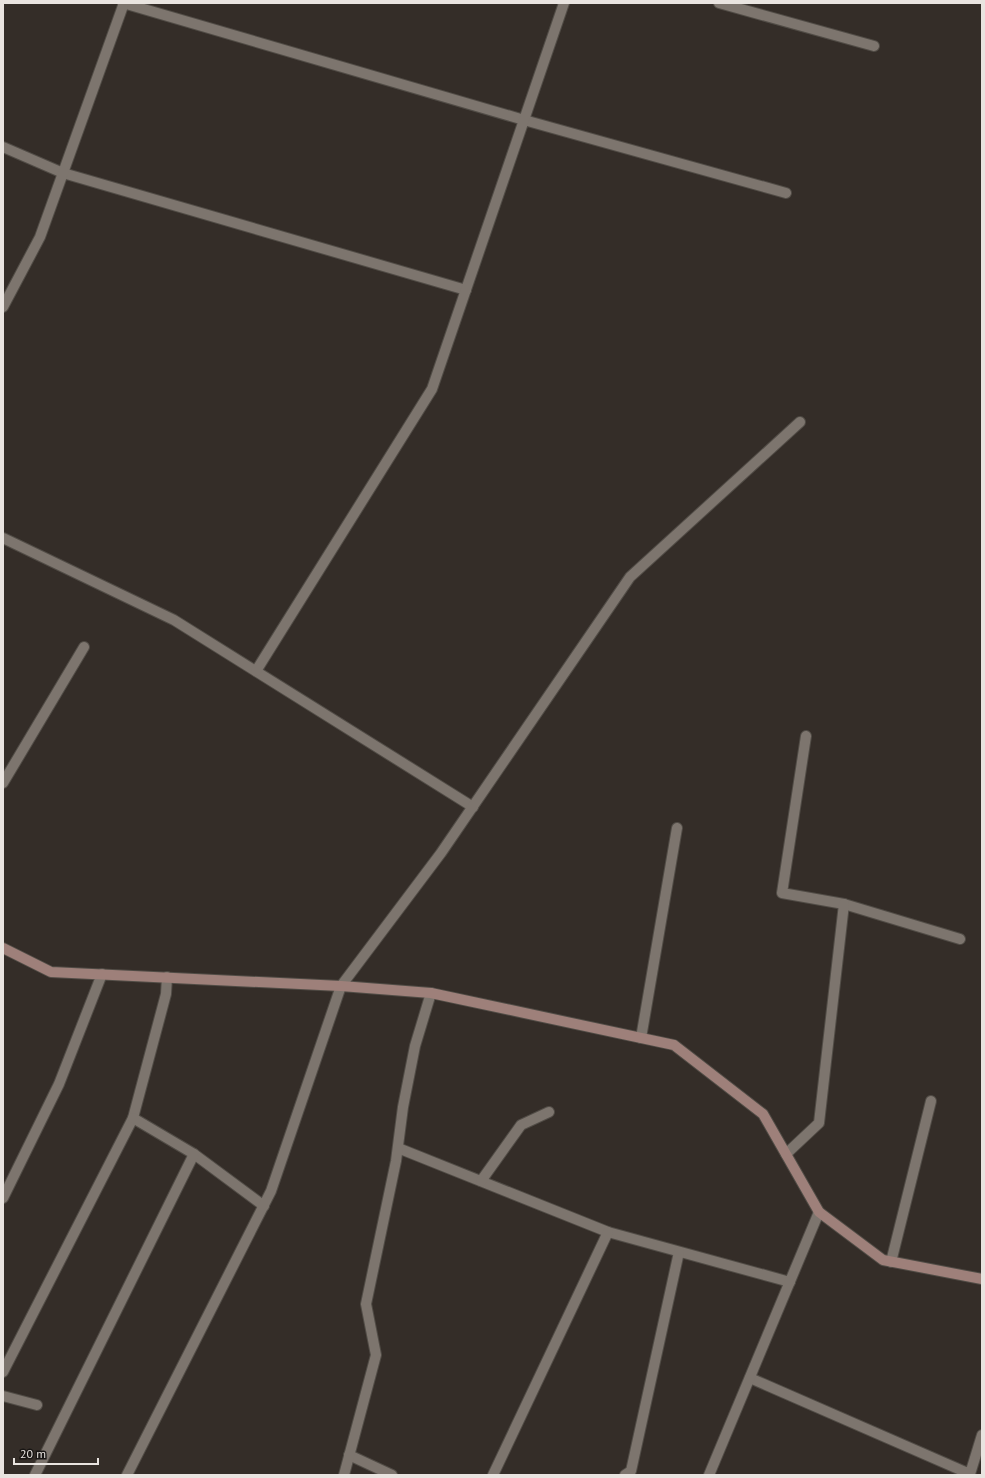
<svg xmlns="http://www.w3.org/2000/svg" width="985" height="1478" viewBox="0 0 985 1478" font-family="'PT Sans',sans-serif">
	<rect width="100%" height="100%" fill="#342d28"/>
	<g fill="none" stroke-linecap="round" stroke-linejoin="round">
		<defs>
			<g id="street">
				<path d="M123 3 524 120 786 193"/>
				<path d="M719 3 874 46"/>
				<path d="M3 147 63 173 466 290"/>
				<path d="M3 307 40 237 124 3"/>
				<path d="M3 538 174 620 473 807"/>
				<path d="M256 671 432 389 564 3"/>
				<path d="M806 736 782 893 844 904 960 939"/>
				<path d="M3 783 84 647"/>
				<path d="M641 1038 677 828"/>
				<path d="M398 1148 608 1232 790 1282"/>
				<path d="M194 1154 264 1206"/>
				<path d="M786 1154 819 1123 844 904"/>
				<path d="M481 1181 521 1125 549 1112"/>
				<path d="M3 1198 59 1084 102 974"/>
				<path d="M891 1262 931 1101"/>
				<path d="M3 1372 133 1118 166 994 167 977"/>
				<path d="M750 1378 970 1474 982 1435"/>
				<path d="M3 1396 37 1405"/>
				<path d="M349 1455 392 1475"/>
				<path d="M35 1475 194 1154 133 1118"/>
				<path d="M127 1475 271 1191 341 986 441 853 630 577 800 422"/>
				<path d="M344 1475 376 1355 366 1304 396 1161 403 1107 415 1046 431 993"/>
				<path d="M493 1475 608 1232"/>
				<path d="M625 1475 631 1471 679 1252"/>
				<path d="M709 1475 819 1212"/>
			</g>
			<path id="secondary" d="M3 948 51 972 341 986 431 993 674 1045 763 1114 819 1212 883 1260 982 1279"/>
		</defs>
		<use href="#street" stroke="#514c46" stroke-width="12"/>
		<use href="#secondary" stroke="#514c46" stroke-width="12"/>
		<use href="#street" stroke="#7d756e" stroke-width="10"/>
		<use href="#secondary" stroke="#9e807a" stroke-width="10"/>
	</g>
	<rect width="985" height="1478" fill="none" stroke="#e9e4e0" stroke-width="8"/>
	<path d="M14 1458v6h84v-6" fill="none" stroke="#e9e4e0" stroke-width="2"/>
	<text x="20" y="1458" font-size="12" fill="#e9e4e0" stroke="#191614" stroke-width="3" paint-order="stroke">20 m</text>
</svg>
